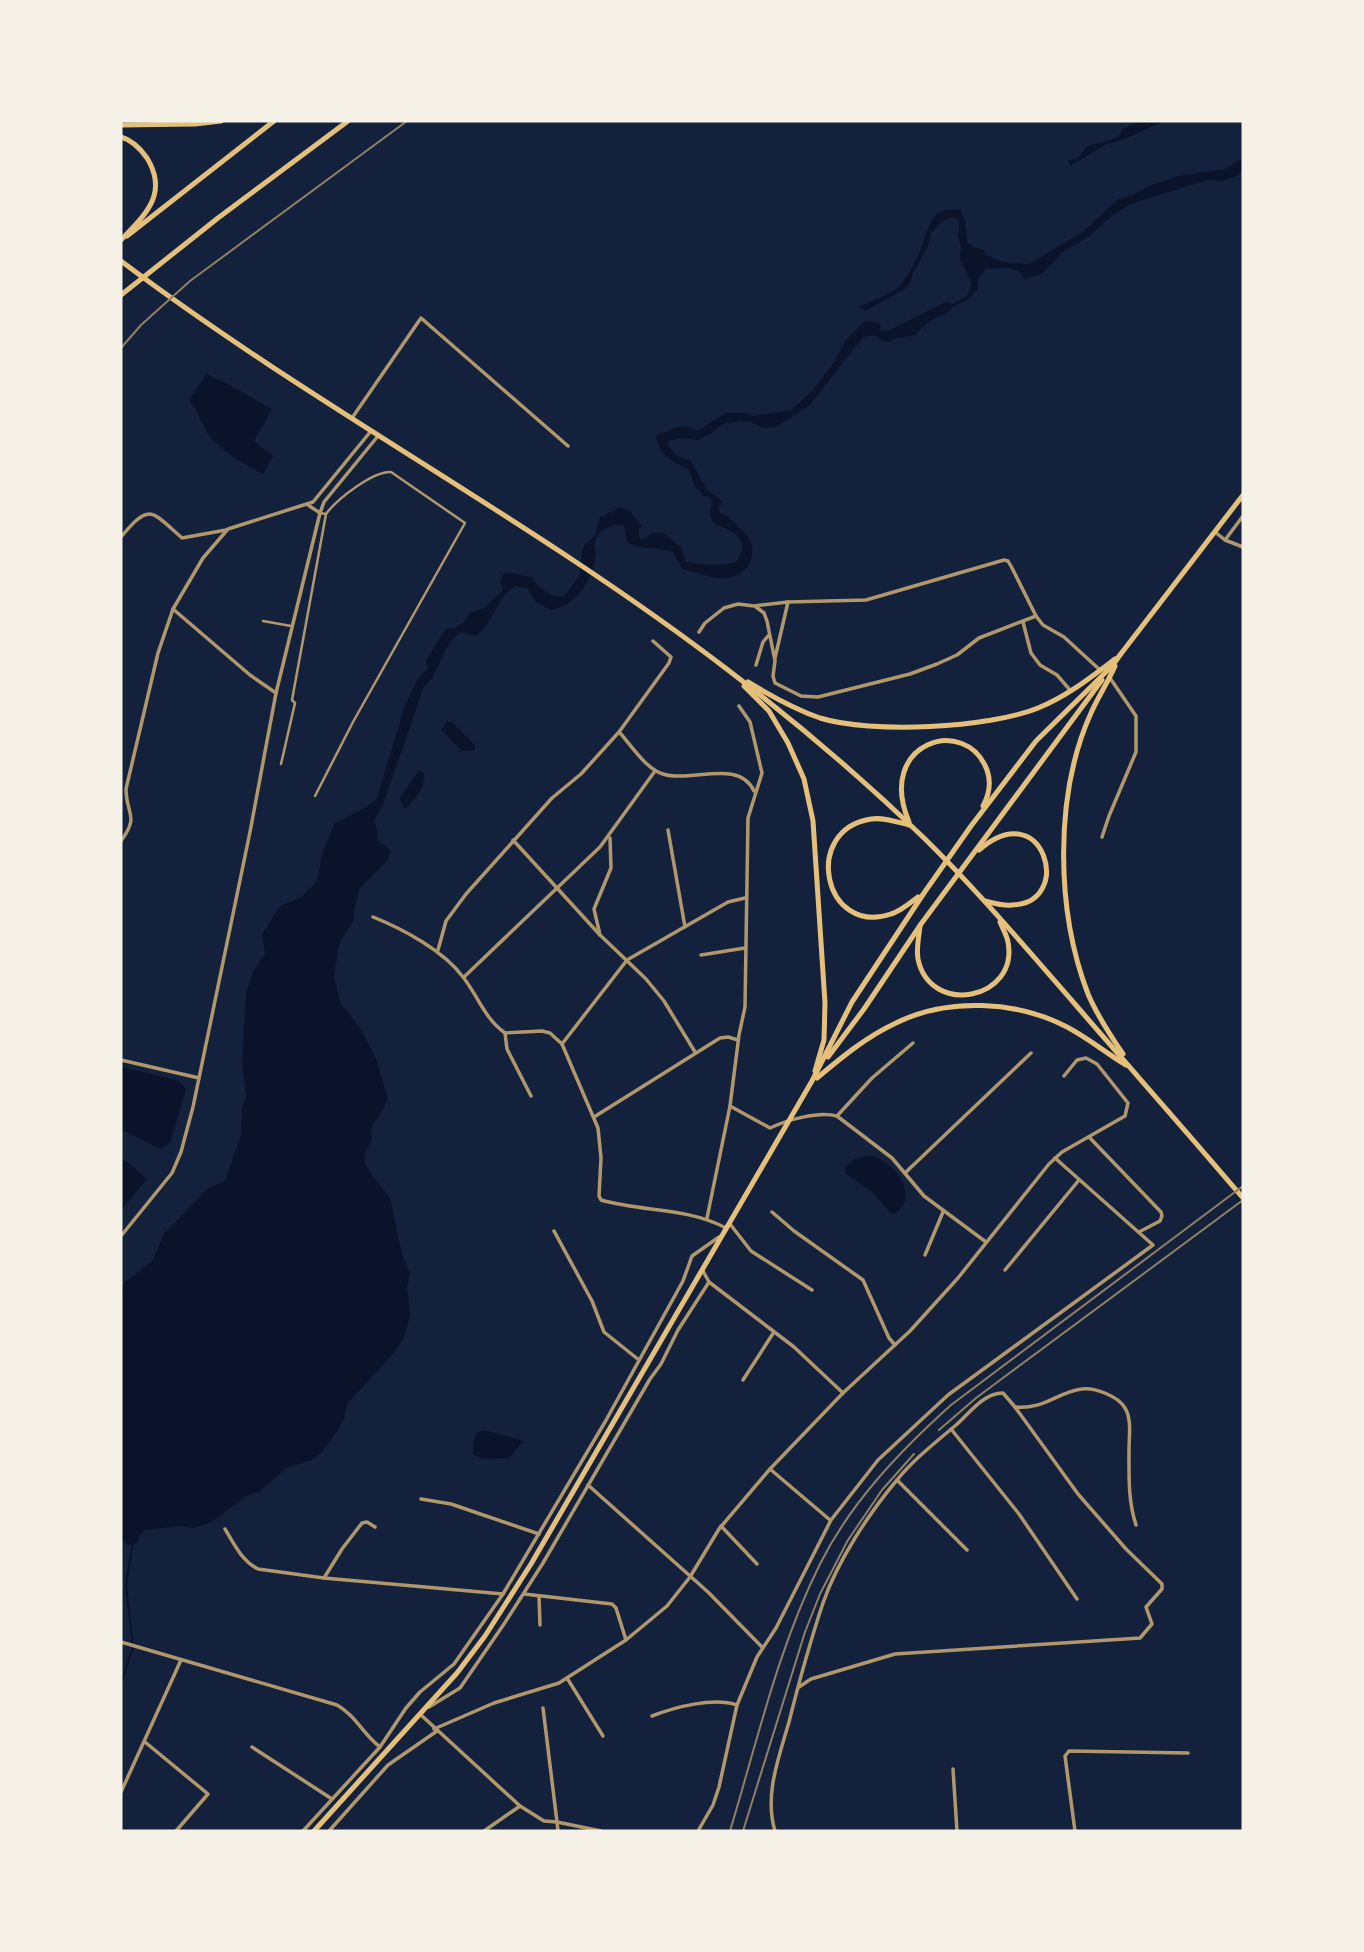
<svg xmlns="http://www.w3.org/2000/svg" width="1364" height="1952" viewBox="0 0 1364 1952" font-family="Inter,sans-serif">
	<rect width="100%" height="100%" fill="#14213d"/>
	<g fill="#0b132b">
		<path d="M1139 121H1164L1125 139 1105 145 1070 166 1068 160 1077 159 1087 146 1111 140 1119 136 1122 130Z"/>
		<path d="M1243 158V170L1237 176 1223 181 1207 180 1131 204 1110 217 1090 236 1063 252 1041 274 1025 279 1018 271 1007 268 986 269 978 278V289L968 299 927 322 916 335 887 340 878 335 863 337 809 406 776 427 764 428 750 422 740 421 723 424 710 434 698 440 679 438 669 441 667 446C680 455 672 455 691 461L707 490 722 501V505L718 506 720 513C729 515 731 519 737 525 741 529 745 532 748 537 759 553 748 575 729 578 711 580 698 572 682 569L673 552C657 546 642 551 627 542L624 525C612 523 597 530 595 543 594 549 597 554 595 559 590 583 576 606 551 610L536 602 527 588 515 586C496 599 494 622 476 636L461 632C442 644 441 672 424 687L382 807 374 820 378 831 377 839 391 851 388 860 359 889 354 911V920L339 944 334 977 340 1002 360 1028 377 1061 388 1100 371 1129 372 1141 365 1152V1162L371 1174 390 1198 402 1254 410 1274 407 1287 410 1315 405 1336 394 1353 347 1404 344 1419 339 1429 322 1452 312 1460 288 1467 259 1492 248 1495 210 1523 193 1528 181 1526 145 1530 140 1535 137 1543 127 1545 124 1541 121 1542V1294L124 1283 153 1260 164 1234 208 1188 225 1181 241 1135 242 1109 246 1095 242 1062 246 992 254 970 265 954 262 934 280 906 300 898 317 881 322 854 334 824 368 806 377 798 404 708 418 678 425 672 446 634 464 622 471 612 485 608 502 591V587L500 583 503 575 507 572 531 577C538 587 551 598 563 597L579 577 582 551 585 544 595 536 600 517 605 516 608 512 612 513 619 507 630 511 642 526 639 529V538L642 540 651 534 662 532 681 547 686 562C704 564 721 568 738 561L743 546C735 520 702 535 712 502L709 497 703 496 699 489H696L689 470C673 460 659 457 656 436 671 430 682 421 697 431L726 413H745L753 416 791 410 811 392 833 364 846 340 865 321 881 324 880 330C901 344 945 305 967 296L972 284 960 259 961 247 958 236 959 221 953 217 942 221 931 233 929 244 912 275 910 284 903 290 865 311 858 307C871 301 892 295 901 284 908 276 916 261 920 251 930 229 928 206 960 210L965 220 967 241 973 247 984 250 986 255 1003 262 1029 264 1084 231 1117 200 1133 195 1148 186 1178 176 1226 169Z"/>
		<path d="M206 374 228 384 272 409 254 441 273 456 263 474C244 464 222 452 209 435 201 425 199 412 190 402L191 397Z"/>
		<path d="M447 721 453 723 475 745 474 751H462L441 730Z"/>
		<path d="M419 770 424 772C426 788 417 796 407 808H403L400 798Z"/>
		<path d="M121 1067 179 1081 186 1089 170 1143 160 1149 121 1129Z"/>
		<path d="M869 1155C893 1160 922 1195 895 1214L891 1213 871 1191 845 1173V1167L853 1160Z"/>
		<path d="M121 1159 129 1163 147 1179 121 1210Z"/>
		<path d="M483 1430 522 1440 523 1442 509 1458 484 1459 473 1454V1442L477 1433Z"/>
	</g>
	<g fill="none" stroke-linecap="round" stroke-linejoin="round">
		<path stroke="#0b132b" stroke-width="2" d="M121 1682 133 1648 126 1584 133 1543"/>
		<g stroke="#0b132b" stroke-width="10">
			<path d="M882 335 887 337 947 307"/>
			<path d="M431 662 449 633"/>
		</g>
		<g stroke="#b1986c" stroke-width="2.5">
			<path d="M263 621 291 626"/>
			<path d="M281 764 295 703 292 700 326 514"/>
			<path d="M315 796 353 722 465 523 391 472C373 471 337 499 326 514L320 513"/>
		</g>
		<g stroke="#b1986c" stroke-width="3.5">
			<path d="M352 418 421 318 568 446"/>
			<path d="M308 505 320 513"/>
			<path d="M1215 532 1225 540 1243 547"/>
			<path d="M121 537C150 502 151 511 182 538L226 530"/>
			<path d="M1225 540 1243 516"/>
			<path d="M756 607 764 613 767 621 775 661 773 676 775 683 801 696 818 697 910 674 937 664 957 655 979 638 1036 616"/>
			<path d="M173 609 250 675 276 693"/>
			<path d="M1023 622 1031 653 1040 665 1057 675 1070 690"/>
			<path d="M699 632 705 623 724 608 738 604 754 606 788 602 866 600 1004 560 1008 561 1012 568 1036 616 1043 625 1064 637 1100 670"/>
			<path d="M775 658 788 602"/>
			<path d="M756 665 763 642 768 636"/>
			<path d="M620 733C631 745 646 769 663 774 691 783 739 758 754 791"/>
			<path d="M668 830 685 927"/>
			<path d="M1102 837 1109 816 1136 752V716L1110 678"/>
			<path d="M513 840 600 935 646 979 664 1001 695 1052"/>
			<path d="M121 841C140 815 126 815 126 789L158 653 173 609 203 558 228 529 313 502 371 431"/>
			<path d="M373 917C403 929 444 951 463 977 478 996 484 1018 505 1033L542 1031 550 1033 562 1044 598 1128 601 1158 599 1196 601 1200C643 1212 686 1207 726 1228"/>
			<path d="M600 935 594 909 611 868 610 838"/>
			<path d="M438 950 446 921 466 894 552 798 581 774 619 732 669 663 671 657 653 641"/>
			<path d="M701 955 745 948"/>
			<path d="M464 977 600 847 655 771"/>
			<path d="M505 1033 507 1049 531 1096"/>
			<path d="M562 1044 627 960 728 902 745 898"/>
			<path d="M121 1060 199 1078"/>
			<path d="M730 1106 770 1128C787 1120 818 1111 837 1116"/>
			<path d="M837 1116 892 1158 924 1196 986 1242"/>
			<path d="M837 1116 872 1078 913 1043"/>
			<path d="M594 1117 720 1038 728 1037 738 1040"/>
			<path d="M1089 1137 1161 1212 1162 1216 1160 1221 1139 1232"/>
			<path d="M905 1173 1031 1053"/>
			<path d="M772 1212 794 1231 863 1280 889 1338 895 1345"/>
			<path d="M707 1218 730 1106 739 1035 745 1007 748 818 762 773 750 722 739 706"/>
			<path d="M730 1224 751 1251 812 1290"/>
			<path d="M554 1231 592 1301 604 1332 639 1360"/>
			<path d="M121 1236 172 1173 181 1152 193 1107 250 832 276 693 320 513 324 502 378 436"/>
			<path d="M925 1255 943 1212"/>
			<path d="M1005 1270 1079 1180"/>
			<path d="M703 1271 709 1282 794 1347 843 1393"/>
			<path d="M743 1380 774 1332"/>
			<path d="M951 1429 1019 1514 1077 1599"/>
			<path d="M770 1469 830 1520"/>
			<path d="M897 1480 967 1550"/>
			<path d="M588 1485 708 1592 762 1647"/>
			<path d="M421 1499 451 1504 539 1534"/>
			<path d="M721 1526 757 1564"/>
			<path d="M225 1529C234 1544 242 1561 258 1569L324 1578 503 1594"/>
			<path d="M324 1578 342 1549 362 1523 367 1522 375 1527"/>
			<path d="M524 1594 612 1604 616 1608 626 1640"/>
			<path d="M539 1596 540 1625"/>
			<path d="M121 1642 337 1705C356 1716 363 1734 380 1747"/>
			<path d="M567 1678 603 1736"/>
			<path d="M799 1687 811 1679 895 1654 1140 1638 1152 1624 1146 1607 1162 1589V1584L1126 1549 1078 1494 1015 1407"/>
			<path d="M429 1707 460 1688 504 1624 543 1563 650 1379 661 1364 678 1330 709 1282"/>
			<path d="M543 1708 557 1822 601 1831"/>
			<path d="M652 1716C675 1707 713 1697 737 1705"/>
			<path d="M434 1729 494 1703 559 1683 626 1640 667 1606 690 1577 719 1529 770 1469 843 1393 910 1331 958 1278 1049 1164 1062 1152 1125 1116 1128 1103 1097 1064 1086 1058 1077 1060 1064 1076"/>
			<path d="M145 1742 208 1794 176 1831"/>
			<path d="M252 1747 332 1799"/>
			<path d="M953 1769 957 1831"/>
			<path d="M121 1792 181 1660"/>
			<path d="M303 1831 380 1747 406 1708 420 1692 454 1664 503 1594 605 1422 683 1281 692 1256 719 1237"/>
			<path d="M329 1831 388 1765 437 1731"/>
			<path d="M484 1831 520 1806"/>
			<path d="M698 1831 713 1805 719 1787 737 1705 757 1657 776 1628 831 1520 878 1460 948 1395 1153 1245 1055 1158"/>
			<path d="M775 1831C764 1795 779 1757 789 1722 799 1682 810 1642 823 1603 837 1562 869 1513 897 1480 914 1459 935 1443 956 1425 970 1413 983 1393 1003 1393L1015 1407C1044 1410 1057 1392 1082 1389 1094 1387 1118 1396 1125 1408 1132 1419 1129 1437 1129 1450 1129 1476 1128 1501 1136 1525"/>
			<path d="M1075 1831 1065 1756 1069 1751 1188 1753"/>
		</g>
		<path stroke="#b1986c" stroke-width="3.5" d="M421 1715 520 1806 544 1821 557 1822 558 1831"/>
		<g stroke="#e5c07b" stroke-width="5">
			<path d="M127 236 274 121"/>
			<path d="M121 295 218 218 348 121"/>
			<path d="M1120 655 1243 495"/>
		</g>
		<g stroke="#e5c07b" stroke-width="5">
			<path d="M121 125 195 124 221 121"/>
			<path d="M121 137C132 140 140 148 147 158 169 194 145 215 121 240"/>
			<path d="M121 261C316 408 534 521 728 670 796 722 863 779 924 838 977 890 1025 947 1074 1003 1130 1068 1187 1132 1243 1198"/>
			<path d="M1115 666C1108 682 1098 697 1091 713 1054 795 1056 911 1088 994 1097 1015 1110 1035 1123 1054"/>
			<path d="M1110 669 1120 655"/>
			<path d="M748 682C771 696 794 709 820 718 871 734 989 728 1038 708 1067 696 1090 678 1115 659"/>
			<path d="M744 686 769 711 788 743 804 779 813 821 825 1003 824 1040 815 1071"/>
			<path d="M909 822C875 742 966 714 987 770 992 784 989 795 983 806"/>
			<path d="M909 825C897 822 883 817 871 819 801 830 824 937 891 914 901 911 910 903 918 897"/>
			<path d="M979 850C1044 793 1075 904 1012 905 1003 906 993 903 985 901"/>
			<path d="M920 926C919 937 916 948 918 959 930 1017 1019 1000 1008 942 1007 936 1003 929 1000 922"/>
			<path d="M828 1057 864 1009 921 924 1102 680"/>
			<path d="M817 1078C842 1057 866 1037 896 1023 948 997 1017 1001 1067 1027 1088 1038 1106 1053 1126 1065"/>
			<path d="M314 1831 457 1673 485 1636 531 1564 812 1081 852 1002 924 893 971 826 1036 741 1110 668"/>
		</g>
		<g stroke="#918062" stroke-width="2">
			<path d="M121 348 141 325 190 281 407 121"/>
			<path d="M939 1430 976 1398 1243 1200"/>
			<path d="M730 1831C757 1742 778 1648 820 1564 851 1502 900 1451 951 1405L1243 1186"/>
			<path d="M743 1831 805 1632 820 1594 848 1540 882 1490 914 1454"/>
		</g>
	</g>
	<rect width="1364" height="1952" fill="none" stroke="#f6f1e7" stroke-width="245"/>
</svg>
